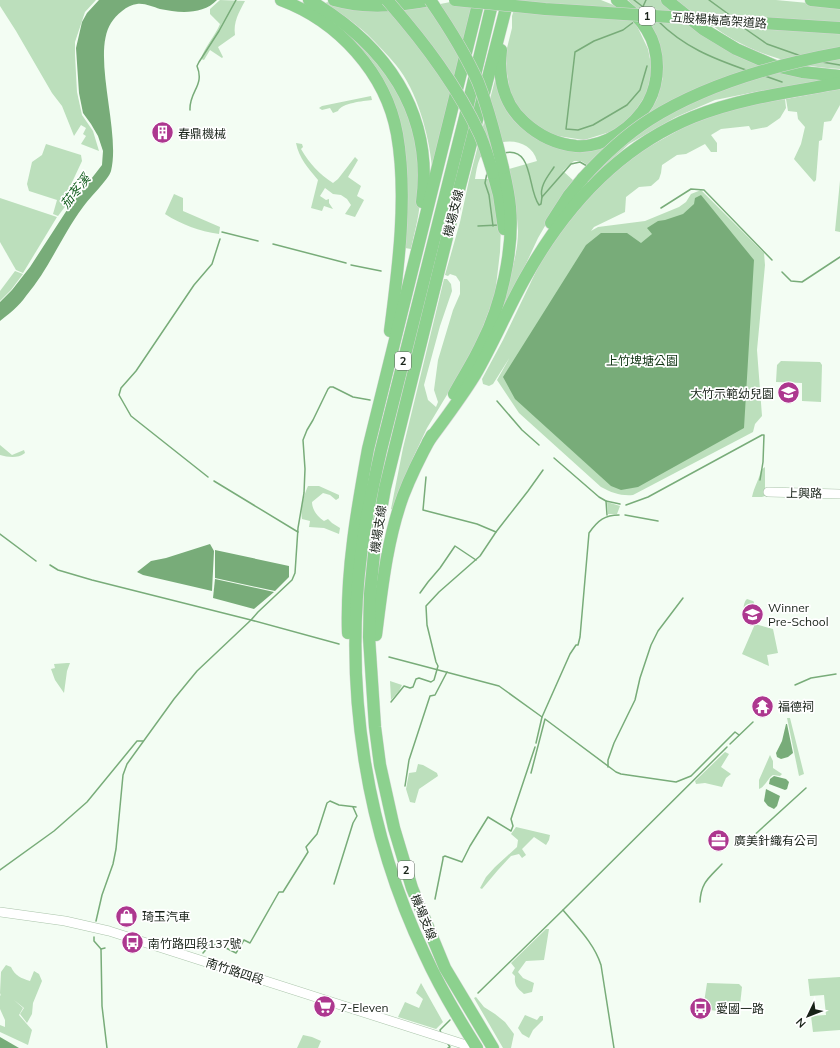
<svg xmlns="http://www.w3.org/2000/svg" width="840" height="1048" viewBox="0 0 840 1048" font-family="Mulish,'Noto Sans TC',sans-serif">
	<rect width="100%" height="100%" fill="#f3fdf3"/>
	<g fill="#bcdfbc">
		<path d="M0 0H96L85 12 75 42V55L77 92 82 115 93 131 99 151 81 144 86 136 83 134 86 128 81 125 74 136 62 106 52 93 16 31 0 6Z"/>
		<path d="M220 0 245 1C239 12 233 22 235 35L218 47 223 57 222 58 210 50 204 60 201 59C205 46 215 36 220 24L210 14V9Z"/>
		<path d="M459 0H473L432 167C429 135 417 90 396 65 387 54 377 44 367 34 353 22 341 12 324 5L327 2C334 5 341 8 348 9 385 16 423 8 459 0Z"/>
		<path d="M517 0H601L621 8 637 26 648 49 652 69 647 93 633 115 613 131 584 140 558 136 537 128 521 114 511 97 507 74V48L512 28V16Z"/>
		<path d="M628 0H776L840 6V69C802 67 767 58 734 40 716 30 702 16 684 7L698 30 832 81 760 91 715 100 676 117 629 144 607 164 570 203 581 185 648 115 657 99 663 77 662 59 657 37 649 22Z"/>
		<path d="M339 27C356 40 379 60 390 79 413 115 422 159 420 201 419 217 414 234 411 249L405 248C407 182 414 124 374 65 365 51 351 39 339 27Z"/>
		<path d="M496 76 497 82 547 144 610 142 589 166 581 161H574L563 171 575 182 552 214 538 238 505 309 500 307C508 282 518 257 518 231 517 210 513 190 509 169L537 161C530 135 492 136 480 158 477 165 476 172 475 179H492L501 226 500 252 495 295 474 350 427 428 413 458 394 510 391 509 403 448 444 279H447L451 284 452 291 440 326 424 385 428 400 436 407 438 402 434 390 438 360 453 310 460 294V282L456 276 450 274 448 276 445 275 460 222 469 180Z"/>
		<path d="M840 89V105L831 121 824 122 822 140 819 141 816 180 814 182 794 159 801 144 805 127 798 119 797 112 788 111 786 99Z"/>
		<path d="M371 96 372 100C363 101 342 103 338 111L333 113 330 108 322 110 319 108 322 106Z"/>
		<path d="M785 99 786 108 780 118 767 127 751 130 749 126 721 129 711 135 717 143V152H711L705 144 686 154 677 155 662 165 661 173 659 179 651 186 639 187 626 197 625 212 594 227 591 231 598 227 645 221 679 207 686 202 691 194 701 190 764 253 765 265 757 350 762 416 755 424 753 432 633 495C621 496 612 493 601 487L519 413 497 380 510 357 493 384 489 386 483 384 482 379 503 340 543 257 568 221 592 194 609 177 636 154 686 126 715 115 748 105Z"/>
		<path d="M296 143 302 144 303 147 301 149C310 164 319 174 333 183L338 179 355 157 358 160 348 177 361 186 357 196 364 200 355 217 345 214 351 205 347 199 341 195 333 194 325 188 320 196 326 200 329 199V203L333 209 324 206 322 211 311 208 318 180C308 168 299 158 296 143Z"/>
		<path d="M46 144 81 155 82 161 67 193 73 196 58 216 53 214 57 200 29 191 27 184 32 162 42 155Z"/>
		<path d="M840 181V232L835 231Z"/>
		<path d="M174 194 183 198V211L220 227 219 234C199 231 182 225 165 214Z"/>
		<path d="M0 198 57 217 23 273 16 270 0 242Z"/>
		<path d="M15 271 23 274 11 290 0 301V291Z"/>
		<path d="M781 361 820 362 822 365 821 402 802 401V383L776 382 777 365Z"/>
		<path d="M0 445 12 455 24 450 25 453C17 459 8 457 0 455Z"/>
		<path d="M765 467V496L762 497H752C754 487 759 480 761 470Z"/>
		<path d="M308 486H319L339 495V498L336 500 330 495 323 493 312 502C312 510 318 517 324 521L328 519 332 523 340 528 339 534 324 528 309 527 310 521 302 519C300 509 304 495 308 486Z"/>
		<path d="M607 502 620 506 617 514H608Z"/>
		<path d="M747 599 753 601 754 602 752 612 750 613 744 611C743 608 744 601 747 599Z"/>
		<path d="M755 624 773 629 778 653 767 655 769 666 742 654Z"/>
		<path d="M67 663H70L67 671 64 693 55 680 51 669 55 668 54 664Z"/>
		<path d="M390 681 402 685 399 691 391 700Z"/>
		<path d="M787 718H790L804 774 799 776Z"/>
		<path d="M725 752 729 754 721 767 731 774 726 778 722 787 705 783 696 784 695 781Z"/>
		<path d="M770 755 773 761V768L782 774 780 776 773 775C767 779 766 786 759 789V780Z"/>
		<path d="M418 764 423 765 437 773 438 776 419 789 415 803 410 802 406 789 409 773 416 772Z"/>
		<path d="M516 827 550 835 549 840 546 845 534 837 522 849 526 855 522 858 519 854 511 856 498 870 482 889 480 888 486 877 495 867 517 847 518 840 511 834Z"/>
		<path d="M546 929H549L544 960 526 961 518 972 523 978 534 983 532 992 524 994C517 988 514 985 515 976L512 973 515 968 511 963Z"/>
		<path d="M6 965 11 967C15 976 21 978 30 981L34 971 39 974 42 981 33 1003 32 1014 27 1023 20 1014 24 1008 14 1000 23 1008 19 1015 32 1030 28 1045 0 1032V1025L5 1027V1020L0 1009V995L1 996 12 999 1 996 0 993 1 972Z"/>
		<path d="M840 977V1030L813 1032 811 1016 826 1015 824 995 810 996 808 979Z"/>
		<path d="M421 983 443 1022 436 1029 398 1017 405 1002 419 1008 423 999 416 993Z"/>
		<path d="M707 983 739 984 742 987 739 1014 703 1009Z"/>
		<path d="M476 997 484 1007 495 1014 505 1022 514 1034 511 1048H503L474 998Z"/>
		<path d="M525 1015 537 1020 540 1016H543V1020L533 1030 529 1038 522 1034 518 1028Z"/>
		<path d="M303 1035 312 1037 321 1041 318 1048H297Z"/>
	</g>
	<g fill="#78ac79">
		<path d="M99 0H217C203 15 179 13 160 9 153 7 145 3 137 4 127 5 116 15 111 23 91 55 121 131 111 171 109 179 89 198 83 207 62 235 49 269 26 296 19 306 9 314 0 321V302L12 290 30 267 67 210 102 165 103 151 98 136 91 124 83 113 79 93 76 48 82 22 87 13Z"/>
		<path d="M701 195 754 260 744 428 638 487 621 490 611 486 515 399 503 377 586 245 601 233H627L641 243 652 234 647 228 658 221 665 220 683 214 694 204 695 198Z"/>
		<path d="M210 544 214 551 212 591 143 575 137 572 151 561 166 558Z"/>
		<path d="M215 550 289 566V577L275 591 215 578Z"/>
		<path d="M215 579 274 592 254 609 213 598Z"/>
		<path d="M786 724H787L793 753 788 757 781 759 777 757 776 753 782 741Z"/>
		<path d="M774 776 786 779 789 782 787 789 785 790 769 784 770 779Z"/>
		<path d="M766 789 780 796 777 806 774 809 768 806 764 801Z"/>
		<path d="M0 1037 19 1048H0Z"/>
	</g>
	<g fill="none" stroke-linecap="round" stroke-linejoin="round">
		<g stroke="#78ac79" stroke-width="1.5">
			<path d="M634 0 647 10"/>
			<path d="M709 0 731 16"/>
			<path d="M641 11 646 0"/>
			<path d="M635 21 623 30 594 41 575 52 566 129 578 130 593 125 627 105 640 90 647 66"/>
			<path d="M658 21C684 47 712 58 746 70"/>
			<path d="M744 28 767 44 801 56"/>
			<path d="M822 62 840 65"/>
			<path d="M765 76 782 82"/>
			<path d="M190 110C189 91 205 86 197 66L199 62 219 31 236 0"/>
			<path d="M504 153C534 146 527 189 539 205L541 204 542 197"/>
			<path d="M554 167C549 175 539 186 542 197L571 164 580 162 587 166"/>
			<path d="M487 173 485 183 489 195 493 226"/>
			<path d="M661 208 691 189 704 190 772 260"/>
			<path d="M478 226 499 225"/>
			<path d="M222 232 258 241"/>
			<path d="M273 244 346 263"/>
			<path d="M351 265 381 271"/>
			<path d="M782 272 791 281 802 282 840 257"/>
			<path d="M497 401 522 430 539 445"/>
			<path d="M554 458 599 497 606 501"/>
			<path d="M208 477 131 416 119 395 121 388 136 371 194 285 212 264 220 239"/>
			<path d="M426 477 423 510 477 524 496 532"/>
			<path d="M214 481 298 532"/>
			<path d="M626 505 648 497 762 435H764L763 462 760 480"/>
			<path d="M607 515 606 501 620 504"/>
			<path d="M625 515 658 521"/>
			<path d="M0 534 36 561"/>
			<path d="M50 565 58 570 92 580 251 620 258 612 292 580 295 573 298 528 304 493 305 469 303 440 307 430 313 420 328 389 330 387H333L353 397 370 400"/>
			<path d="M420 593 428 582 440 568 455 546 476 560"/>
			<path d="M389 657 499 686 542 717 536 743"/>
			<path d="M795 685 811 678 836 674"/>
			<path d="M391 702 404 686 410 688 413 687 416 679 419 678 431 682 434 680 438 666 436 662 427 625 426 606 439 592 480 556 496 532 528 491 543 470"/>
			<path d="M542 717 570 654 576 645H578L580 637 589 533C598 520 605 515 619 515"/>
			<path d="M730 744 753 722"/>
			<path d="M608 767V760L614 743 635 700 640 678 651 645 658 631 683 598"/>
			<path d="M531 773 545 719 616 772 621 774 676 782 691 776 735 732 739 735"/>
			<path d="M405 786 409 760 430 696 435 695 447 672"/>
			<path d="M750 839 806 788"/>
			<path d="M0 870 54 831 87 802 137 741H143"/>
			<path d="M334 884 353 823 357 816 353 807"/>
			<path d="M435 899 443 859V857L445 856 462 862 470 846 488 817 511 831 513 826 511 819 535 747"/>
			<path d="M700 902C701 882 709 878 722 864"/>
			<path d="M563 910 727 747"/>
			<path d="M96 921 102 895 113 864 116 849 123 775 127 764 174 699 197 671 251 620 339 644"/>
			<path d="M94 937V941L101 949 102 1006 107 1048"/>
			<path d="M101 949 105 948"/>
			<path d="M203 953 211 944 222 946 236 953 244 940 250 943 279 892H283L308 852 306 847 317 834 327 803 330 801 339 805 356 807"/>
			<path d="M478 993 563 910C577 927 594 943 601 965L614 1048"/>
			<path d="M441 1033 440 1030 450 1020"/>
			<path d="M448 1044 450 1047 448 1048"/>
		</g>
		<defs>
			<g id="secondary">
				<path d="M768 492 840 494"/>
				<path d="M0 912 65 921 109 931 466 1045"/>
			</g>
			<g id="highway">
				<path d="M281 0C338 21 386 73 397 134 408 196 398 270 390 331"/>
				<path d="M309 0C385 44 434 112 422 202"/>
				<path d="M334 0C366 9 398 6 430 0"/>
				<path d="M667 0 703 29 736 49 775 66 802 72 840 76"/>
				<path d="M811 0 840 3"/>
				<path d="M501 50C498 77 503 103 524 122 538 135 556 144 576 146 605 148 634 127 648 103 654 92 657 79 657 67 657 55 654 41 647 30 640 18 628 8 617 0"/>
				<path d="M493 173 499 195 504 229"/>
				<path d="M551 223 569 195 583 178"/>
				<path d="M454 394C463 377 474 361 482 343 501 306 514 249 510 207 509 194 506 181 503 168"/>
				<path d="M428 442C444 420 461 398 475 375 493 344 507 310 525 278 564 208 617 148 693 117 740 98 791 92 840 83"/>
				<path d="M348 633C346 571 357 509 368 449L479 0"/>
				<path d="M376 635C382 588 387 540 403 496 411 475 421 455 432 435"/>
				<path d="M477 1048C458 1018 440 988 425 955 366 832 344 690 361 555 365 520 373 485 381 450L465 117 493 0"/>
				<path d="M493 1048 445 968 412 888 394 828 380 765 375 727 369 637 370 594 375 544 385 488 452 217 508 0"/>
			</g>
		</defs>
		<use href="#secondary" stroke="#aac4aa" stroke-width="10"/>
		<use href="#highway" stroke="#d5d7d5" stroke-width="13"/>
		<use href="#secondary" stroke="#fff" stroke-width="9"/>
		<use href="#highway" stroke="#8cd18e" stroke-width="12"/>
		<defs>
			<g id="highway-bridge">
				<path d="M387 0C423 41 457 85 480 135 485 147 489 160 493 173"/>
				<path d="M430 0C448 26 465 53 478 82 489 110 496 139 503 168"/>
				<path d="M455 0 545 9 840 28"/>
				<path d="M583 178C603 156 624 136 649 120 706 84 774 65 840 53"/>
			</g>
		</defs>
		<use href="#highway-bridge" stroke="#d5d7d5" stroke-width="13" stroke-linecap="butt"/>
		<use href="#highway-bridge" stroke="#8cd18e" stroke-width="12"/>
	</g>
	<defs>
		<symbol id="building-disc" viewBox="-11 -11 22 22"><circle r="9.5" fill="#ad378f" stroke="#fff"/><path d="M-4-6H4V6H1V3H-1V6H-4ZM-2.5-4.3h1.7v1.8h-1.7ZM.8-4.3h1.7v1.8H.8ZM-2.5-1h1.7V.8h-1.7ZM.8-1h1.7V.8H.8Z" fill="#fff"/></symbol>
		<symbol id="school-disc" viewBox="-11 -11 22 22"><circle r="9.5" fill="#ad378f" stroke="#fff"/><path d="M0-5L7-2L0 1L-7-2ZM-4 1L0 2.5L4 1V4Q0 6-4 4Z" fill="#fff"/></symbol>
		<symbol id="temple-disc" viewBox="-11 -11 22 22"><circle r="9.5" fill="#ad378f" stroke="#fff"/><path d="M0-6L5-2H3V0L6.5 2.5H4V6H1.5V3h-3V6H-4V2.5H-6.5L-3 0V-2H-5Z" fill="#fff"/></symbol>
		<symbol id="office-disc" viewBox="-11 -11 22 22"><circle r="9.5" fill="#ad378f" stroke="#fff"/><path d="M-6-3h4V-5.5h4V-3h4V5H-6ZM-1-4.5V-3h2v-1.5ZM-6 0V1H6V0Z" fill="#fff"/></symbol>
		<symbol id="shop-disc" viewBox="-11 -11 22 22"><circle r="9.5" fill="#ad378f" stroke="#fff"/><path d="M-5-2.5h2.3a2.7 3.5 0 0 1 5.4 0H5L5.5 6h-11ZM-1.5-2.5h3a1.5 2.3 0 0 0-3 0Z" fill="#fff"/></symbol>
		<symbol id="bus-disc" viewBox="-11 -11 22 22"><circle r="9.5" fill="#ad378f" stroke="#fff"/><path d="M-5-6H5V4H4V6H2V4H-2V6H-4V4H-5ZM-3.5-4V0h7V-4ZM-3.5 1.2v1.5H-2V1.2ZM2 1.2v1.5H3.5V1.2Z" fill="#fff"/></symbol>
		<symbol id="supermarket-disc" viewBox="-11 -11 22 22"><circle r="9.5" fill="#ad378f" stroke="#fff"/><path d="M-6-5.5h2.5l.6 2H6L4.5 2H-2.5L-4.4-4H-6ZM-1.5 3.2a1.3 1.3 0 1 0 .1 0ZM3 3.2a1.3 1.3 0 1 0 .1 0Z" fill="#fff"/></symbol>
	</defs>
	<g fill-rule="evenodd">
		<use href="#building-disc" x="150" y="120" width="25" height="25"/>
		<use href="#school-disc" x="776" y="380" width="25" height="25"/>
		<use href="#school-disc" x="740" y="602" width="25" height="25"/>
		<use href="#temple-disc" x="750" y="694" width="25" height="25"/>
		<use href="#office-disc" x="706" y="828" width="25" height="25"/>
		<use href="#shop-disc" x="114" y="904" width="25" height="25"/>
		<use href="#bus-disc" x="120" y="930" width="25" height="25"/>
		<use href="#supermarket-disc" x="312" y="994" width="25" height="25"/>
		<use href="#bus-disc" x="688" y="996" width="25" height="25"/>
	</g>
	<g text-anchor="middle" dominant-baseline="central" stroke-width="3.5" stroke-linejoin="round" paint-order="stroke">
		<g fill="#fff" stroke="#5d645d" stroke-width="1">
			<rect x="639" y="7" width="16" height="18" rx="3"/>
			<rect x="395" y="352" width="16" height="18" rx="3"/>
			<rect x="398" y="861" width="16" height="18" rx="3"/>
		</g>
		<g font-size="11" font-weight="bold" fill="#182218">
			<text x="647" y="16">1</text>
			<text x="403" y="361">2</text>
			<text x="406" y="870">2</text>
		</g>
		<g font-size="12" fill="#182218" stroke="#fff">
			<text transform="translate(719 20) rotate(4)">五股楊梅高架道路</text>
			<text transform="translate(453 213) rotate(-76)">機場支線</text>
			<text transform="translate(804 493) rotate(1)">上興路</text>
			<text transform="translate(378 529) rotate(-81)">機場支線</text>
			<text transform="translate(424 917) rotate(68)">機場支線</text>
			<text transform="translate(235 971) rotate(18)">南竹路四段</text>
		</g>
		<g font-size="12" fill="#182218" stroke="#fff" text-anchor="start">
			<text x="178" y="133">春鼎機械</text>
			<text x="774" y="393" text-anchor="end">大竹示範幼兒園</text>
			<text x="768" y="607">Winner<tspan x="768" dy="14">Pre-School</tspan></text>
			<text x="778" y="706">福德祠</text>
			<text x="734" y="840">廣美針織有公司</text>
			<text x="142" y="916">琦玉汽車</text>
			<text x="148" y="943">南竹路四段137號</text>
			<text x="340" y="1007">7-Eleven</text>
			<text x="716" y="1008">愛國一路</text>
		</g>
		<g font-size="12" fill="#0f3412" stroke="#fff">
			<text x="642" y="360">上竹埤塘公園</text>
		</g>
		<g font-size="13" font-style="italic" fill="#125d1d" stroke="#fff">
			<text transform="translate(75 191) rotate(-52)">茄苳溪</text>
		</g>
	</g>
	<g transform="translate(808 1016) rotate(227)" stroke="#ffffff" stroke-width="3" paint-order="stroke">
	<path d="M0-3L7 15L0 10L-7 15Z" fill="#182218"/>
	<text y="-6" font-size="11" font-weight="bold" text-anchor="middle" fill="#182218">N</text>
	</g>
</svg>
